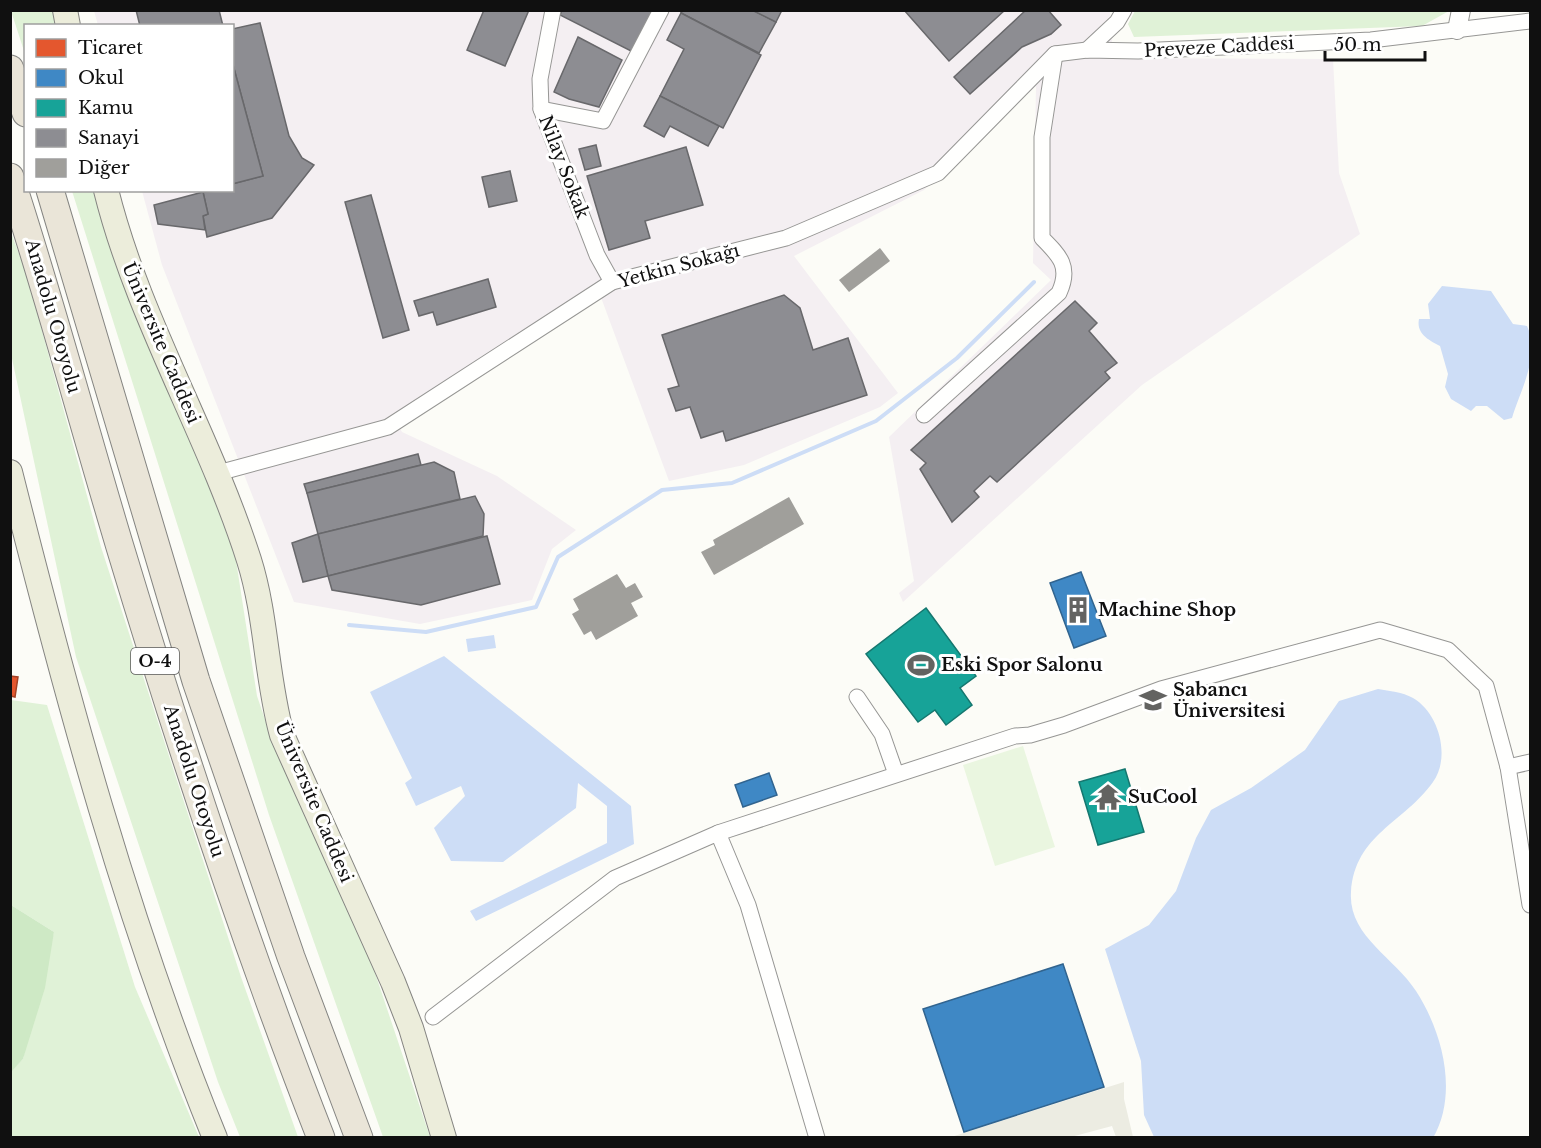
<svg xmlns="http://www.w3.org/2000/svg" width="1541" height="1148" viewBox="0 0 1541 1148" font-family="'Libre Baskerville',serif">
	<rect width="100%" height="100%" fill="#fcfcf7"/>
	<path fill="#f4eff2" d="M94 11H1110L1113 58 1333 59 1339 173 1360 234 1142 385 903 602 899 593 914 581 889 437 1051 280 1033 263 1036 86 924 190 794 256 898 393 880 407 744 465 669 481 596 284 392 415 402 432 497 476 576 530 552 549 532 600 420 624 294 602 162 265 142 191 232 190V26L98 25Z"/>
	<g fill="#e0f2d7">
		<path d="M11 11H57L60 25 26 26 25 54Z"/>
		<path d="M1135 11V10L1449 11 1422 26 1134 37 1128 24Z"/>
		<path d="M72 191H98L235 554 257 696 271 737 366 946 430 1137H383L269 815Z"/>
		<path d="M10 230 26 272 101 547 241 977 298 1137H240L218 1082 76 657 11 354Z"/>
		<path d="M11 700 47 705 135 987 199 1137H11L10 1072 23 1059 54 932 11 905Z"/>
	</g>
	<path fill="#cee9c5" d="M11 905 54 932 45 988 23 1059 11 1072Z"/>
	<path fill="#eaf6e0" d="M1023 746 1055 847 995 866 963 765Z"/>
	<path fill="#ecece2" d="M1124 1082V1099L1133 1137H1116L1112 1126 1071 1137 948 1138Z"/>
	<g fill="#cdddf6">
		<path d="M1442 286 1491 291 1513 324 1527 326C1541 355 1520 391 1512 418L1504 420 1487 406H1476L1471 411 1451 399 1445 387 1448 374 1440 346C1429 340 1416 334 1419 319H1430L1428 304Z"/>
		<path d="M494 635 496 648 468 652 466 639Z"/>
		<path d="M444 656 631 806 634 844 476 921 470 911 607 843V806L578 783 576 808 503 862 451 861 434 828 465 796 461 786 416 806 405 783 412 778 370 692Z"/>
		<path d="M1378 689C1390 691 1402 692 1413 698 1439 713 1451 757 1433 782 1404 823 1355 834 1351 892 1348 936 1394 957 1416 991 1442 1031 1459 1093 1433 1138L1154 1137 1144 1115 1141 1061 1105 949 1149 925 1176 891 1196 838 1211 810 1251 788 1305 750 1339 701Z"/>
	</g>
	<path fill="#e4572e" stroke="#a44225" stroke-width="1.5" d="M10 676 18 677 15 697 10 696Z"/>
	<g fill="#3f88c5" stroke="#31648f" stroke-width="1.5">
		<path d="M1081 572 1106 636 1074 648 1050 583Z"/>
		<path d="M769 773 777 795 743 807 735 785Z"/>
		<path d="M1063 964 1104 1087 964 1132 923 1009Z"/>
	</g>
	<g fill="#17a398" stroke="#15776f" stroke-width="1.5">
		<path d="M926 608 976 676 960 688 972 705 946 725 935 710 918 722 866 654Z"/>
		<path d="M1125 769 1144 832 1098 845 1079 782Z"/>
	</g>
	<g fill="#8d8d92" stroke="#68686b" stroke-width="1.5">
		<path d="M136 10H219L223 26H140Z"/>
		<path d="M484 10H529L505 66 467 50Z"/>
		<path d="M562 10H654L633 52 560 15Z"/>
		<path d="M683 10H752L776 22 759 53 681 13Z"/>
		<path d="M752 10H782L776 22Z"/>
		<path d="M904 10H1005L949 61Z"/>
		<path d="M1026 10H1048L1061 25 1051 34 1022 47 970 94 954 77Z"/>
		<path d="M681 13 761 55 723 128 660 96 684 49 667 40Z"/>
		<path d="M260 23 289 136 302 158 314 165 272 218 207 237 203 216 208 214 203 192 232 190V184L263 176 232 61V29Z"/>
		<path d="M578 37 622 60 599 107 569 99 554 92Z"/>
		<path d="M232 61 263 176 232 184Z"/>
		<path d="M660 96 719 126 708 146 670 126 664 137 644 126Z"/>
		<path d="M596 145 601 166 585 170 579 149Z"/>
		<path d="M686 147 703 205 645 221 650 238 609 250 587 176Z"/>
		<path d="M510 171 517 201 489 207 482 177Z"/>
		<path d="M203 192 208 214 203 216 205 230 158 224 154 205Z"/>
		<path d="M371 195 409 330 383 338 345 202Z"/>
		<path d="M488 279 496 307 437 325 433 312 419 316 414 301Z"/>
		<path d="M784 295 800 308 813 350 848 338 867 395 726 441 723 431 701 438 690 407 676 411 668 389 679 386 662 335Z"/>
		<path d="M1075 301 1097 323 1089 331 1117 363 1105 372 1110 378 997 482 990 476 974 491 979 497 952 522 920 469 926 463 911 450Z"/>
		<path d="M418 454 421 465 307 493 304 484Z"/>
		<path d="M434 462 454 472 460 499 318 534 307 493Z"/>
		<path d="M475 496 484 514 483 536 328 576 318 534Z"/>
		<path d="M318 534 328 576 303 582 292 543Z"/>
		<path d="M487 536 500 584 421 605 332 590 328 576Z"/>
	</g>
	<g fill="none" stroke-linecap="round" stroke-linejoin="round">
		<path stroke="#cdddf6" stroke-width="4" d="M349 625 426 632 536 607 558 557 662 490 732 483 876 421 957 358 1034 282"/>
	</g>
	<g fill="#a09f9b">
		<path d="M880 248 890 261 849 292 839 280Z"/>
		<path d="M789 497 804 524 714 575 701 552 715 545 713 540Z"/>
		<path d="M617 574 626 588 635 583 643 597 631 603 638 616 596 640 591 631 584 635 572 614 579 610 573 599Z"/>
	</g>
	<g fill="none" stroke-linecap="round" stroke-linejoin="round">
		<defs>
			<g id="minor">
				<path d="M553 10 540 79 541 109 597 255 612 282"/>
				<path d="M1087 50 1117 22 1124 10"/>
				<path d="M541 109 603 121 661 10"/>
				<path d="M924 415 1059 293C1071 267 1060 256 1042 238V137L1055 54"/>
				<path d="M218 473 388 427 612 282 786 238 938 173 1055 54 1087 50 1138 51 1371 40 1530 21"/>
				<path d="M857 697 882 734 896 774"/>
				<path d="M1508 767 1530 762"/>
				<path d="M718 833 1015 736 1030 735 1064 725 1161 689 1380 630 1448 650 1486 686 1508 767 1530 905"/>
				<path d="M433 1017 615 878 718 833 748 905 817 1138"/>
			</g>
			<path id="tertiary" d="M1457 30 1461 10"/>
			<g id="primary">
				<path d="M65 10 68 26"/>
				<path d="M106 190C138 319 209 434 249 560 267 617 266 678 282 735L393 982 411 1028 444 1138"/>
				<path d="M10 472C67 698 127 922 215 1138"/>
			</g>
			<g id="motorway">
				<path d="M10 69 26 113"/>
				<path d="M10 177C50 299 83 424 120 547 180 746 245 944 321 1138"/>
				<path d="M50 190 196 681 291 957 359 1138"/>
			</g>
		</defs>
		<use href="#minor" stroke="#969694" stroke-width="17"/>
		<use href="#tertiary" stroke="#969694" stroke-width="20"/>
		<use href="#primary" stroke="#848481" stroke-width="26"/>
		<use href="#motorway" stroke="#848481" stroke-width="29"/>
		<use href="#minor" stroke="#fffffe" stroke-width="15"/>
		<use href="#tertiary" stroke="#fffffe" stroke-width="18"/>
		<use href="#primary" stroke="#eceddb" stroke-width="24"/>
		<use href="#motorway" stroke="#eae5d8" stroke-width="27"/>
	</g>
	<defs>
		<symbol id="building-bare" viewBox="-9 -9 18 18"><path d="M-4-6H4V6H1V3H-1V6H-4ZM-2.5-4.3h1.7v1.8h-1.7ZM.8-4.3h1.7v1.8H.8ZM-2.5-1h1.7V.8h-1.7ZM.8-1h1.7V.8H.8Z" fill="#636361" stroke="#fff" stroke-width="2.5" paint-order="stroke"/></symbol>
		<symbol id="stadium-bare" viewBox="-9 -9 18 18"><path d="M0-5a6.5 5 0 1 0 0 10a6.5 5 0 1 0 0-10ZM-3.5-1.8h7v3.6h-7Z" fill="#636361" stroke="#fff" stroke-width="2.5" paint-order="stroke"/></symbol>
		<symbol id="university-bare" viewBox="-9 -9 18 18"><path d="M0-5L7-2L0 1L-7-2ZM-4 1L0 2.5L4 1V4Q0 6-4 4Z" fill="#636361" stroke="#fff" stroke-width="2.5" paint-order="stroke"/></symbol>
		<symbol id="temple-bare" viewBox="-9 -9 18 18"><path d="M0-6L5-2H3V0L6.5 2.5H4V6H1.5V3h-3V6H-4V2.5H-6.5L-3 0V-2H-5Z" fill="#636361" stroke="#fff" stroke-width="2.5" paint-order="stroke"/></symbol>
	</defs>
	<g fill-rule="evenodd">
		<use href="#building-bare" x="1059" y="591" width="38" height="38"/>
		<use href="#stadium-bare" x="902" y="646" width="38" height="38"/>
		<use href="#university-bare" x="1134" y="681" width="38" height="38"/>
		<use href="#temple-bare" x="1089" y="778" width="38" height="38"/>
	</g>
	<g text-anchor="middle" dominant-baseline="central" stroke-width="6" stroke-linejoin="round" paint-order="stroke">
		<rect fill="#fff" stroke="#585858" stroke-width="1.5" x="131" y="648" width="48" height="26" rx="4.5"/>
		<g font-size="16" font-weight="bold" fill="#101010">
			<text x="155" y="661">O-4</text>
		</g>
		<g font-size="18" fill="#101010" stroke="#fff">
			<text transform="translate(1219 47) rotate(-3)">Preveze Caddesi</text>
			<text transform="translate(564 167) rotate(69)">Nilay Sokak</text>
			<text transform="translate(679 266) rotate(-15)">Yetkin Sokağı</text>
			<text transform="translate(53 316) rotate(74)">Anadolu Otoyolu</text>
			<text transform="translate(161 343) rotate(67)">Üniversite Caddesi</text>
			<text transform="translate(194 781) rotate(72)">Anadolu Otoyolu</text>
			<text transform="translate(314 802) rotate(67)">Üniversite Caddesi</text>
		</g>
		<g font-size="18" font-weight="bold" fill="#101010" stroke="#fff" text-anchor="start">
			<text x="1098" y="610">Machine Shop</text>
			<text x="941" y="665">Eski Spor Salonu</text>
			<text x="1173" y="690">Sabancı<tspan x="1173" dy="21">Üniversitesi</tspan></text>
			<text x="1128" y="797">SuCool</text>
		</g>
	</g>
	<rect width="1541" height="1148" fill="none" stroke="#101010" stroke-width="24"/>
	<rect x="24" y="24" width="210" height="168" fill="#ffffff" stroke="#9f9f9f" stroke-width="1.5"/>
	<rect x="36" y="39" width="30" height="18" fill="#e4572e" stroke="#9f9f9f" stroke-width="1.5"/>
	<text x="78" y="54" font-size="18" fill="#101010">Ticaret</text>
	<rect x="36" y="69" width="30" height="18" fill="#3f88c5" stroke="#9f9f9f" stroke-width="1.5"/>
	<text x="78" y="84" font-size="18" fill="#101010">Okul</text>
	<rect x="36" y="99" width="30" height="18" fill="#17a398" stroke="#9f9f9f" stroke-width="1.5"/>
	<text x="78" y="114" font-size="18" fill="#101010">Kamu</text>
	<rect x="36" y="129" width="30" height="18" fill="#8d8d92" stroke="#9f9f9f" stroke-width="1.5"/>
	<text x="78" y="144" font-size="18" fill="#101010">Sanayi</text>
	<rect x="36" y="159" width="30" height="18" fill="#a09f9b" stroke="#9f9f9f" stroke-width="1.5"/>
	<text x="78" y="174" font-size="18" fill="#101010">Diğer</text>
	<path d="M1325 51v9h100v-9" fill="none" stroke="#101010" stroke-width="3"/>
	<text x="1334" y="51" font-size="18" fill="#101010" stroke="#ffffff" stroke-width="4.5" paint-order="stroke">50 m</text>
</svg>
